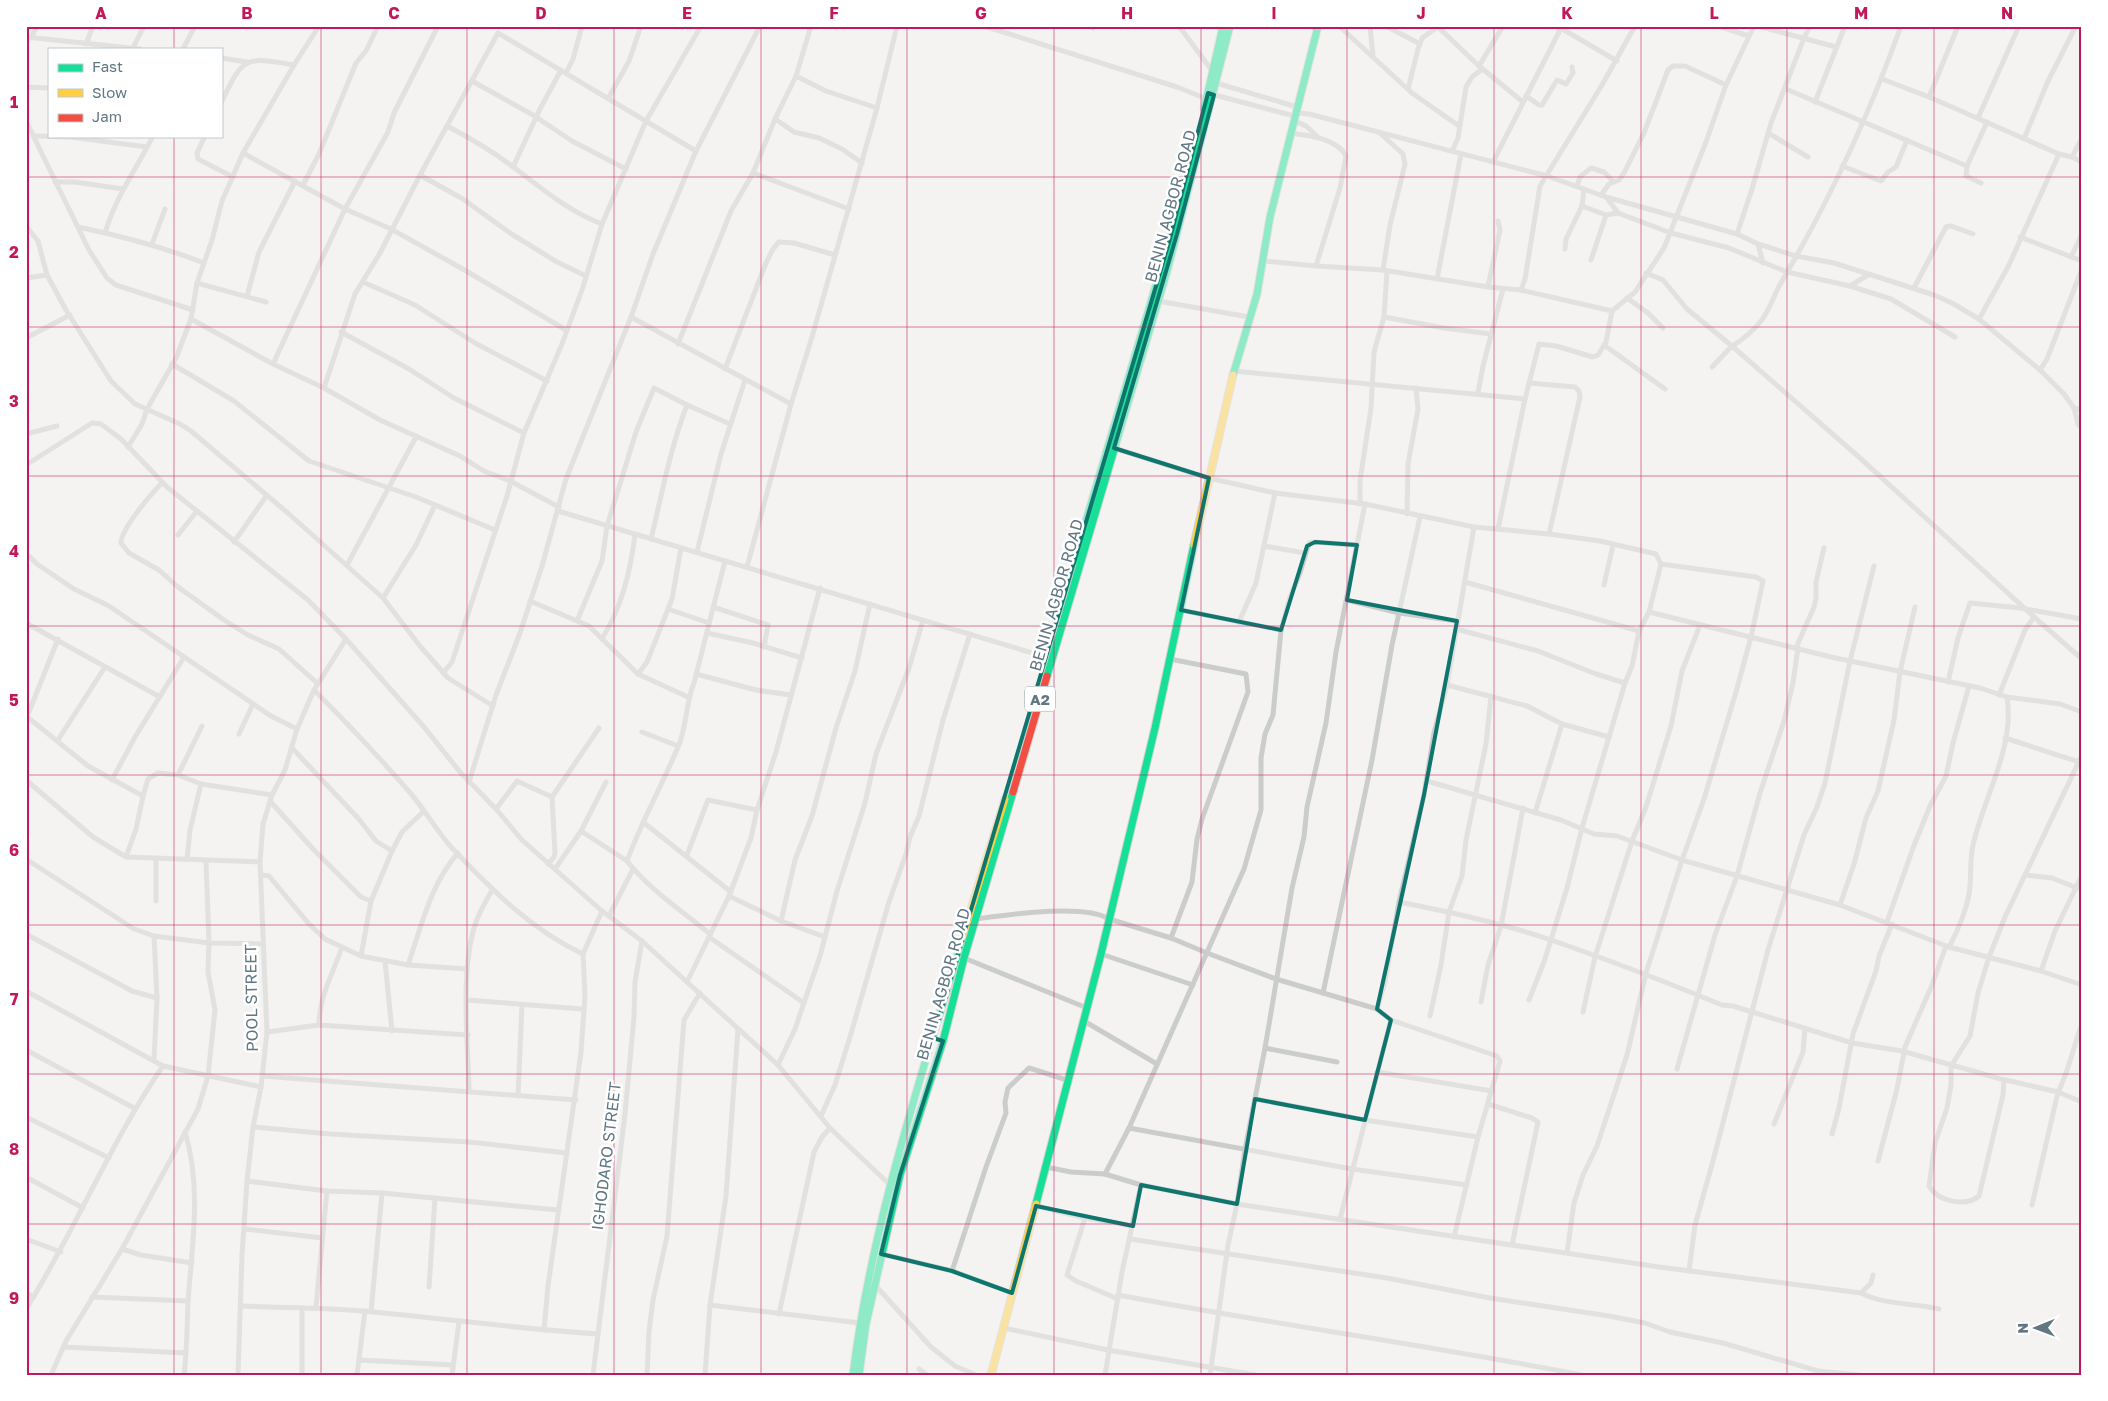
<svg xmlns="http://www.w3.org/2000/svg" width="2108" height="1401" viewBox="0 0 2108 1401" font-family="'Golos Text',sans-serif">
	<rect width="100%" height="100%" fill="#f4f3f1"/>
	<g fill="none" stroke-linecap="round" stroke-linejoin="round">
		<defs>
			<g id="fast">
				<path d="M1204 109 1223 26"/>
				<path d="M1233 375 1257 294 1270 217 1318 26"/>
				<path d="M1074 561 1175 221"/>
				<path d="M1047 676 1168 268 1230 26"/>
				<path d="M1036 1204 1101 954 1155 728 1194 545"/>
				<path d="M853 1375C871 1226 920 1082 962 938"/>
				<path d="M859 1375 866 1324 900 1175 943 1041 964 958 1013 792"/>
			</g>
			<g id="slow">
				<path d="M1194 545 1233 375"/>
				<path d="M962 938 1005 799"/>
				<path d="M991 1375 1036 1204"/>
			</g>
			<path id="jam" d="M1013 792 1047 676"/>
		</defs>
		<use href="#fast" stroke="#d0d1d1" stroke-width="9"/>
		<use href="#slow" stroke="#d0d1d1" stroke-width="9"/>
		<use href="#jam" stroke="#d0d1d1" stroke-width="9"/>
		<g stroke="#cbcccc" stroke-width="5">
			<path d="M984 26 1177 87 1207 99"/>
			<path d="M1179 26 1213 72"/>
			<path d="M1339 26 1412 93 1459 126"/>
			<path d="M1370 26 1373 57"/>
			<path d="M1386 26 1420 44"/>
			<path d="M1437 26 1479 66 1523 102"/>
			<path d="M1718 26 1749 36"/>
			<path d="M1758 26 1836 47"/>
			<path d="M1901 26C1869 115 1830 200 1782 281 1774 294 1770 310 1761 321 1753 331 1742 340 1732 346L1860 458 2034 617 2025 630 1999 695"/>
			<path d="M1559 27 1617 61"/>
			<path d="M1093 28 1094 26"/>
			<path d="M26 37 140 49"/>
			<path d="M31 38 37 26"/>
			<path d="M86 44 93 26"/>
			<path d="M133 48 144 26"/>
			<path d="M183 49 195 26"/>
			<path d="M221 58 247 62"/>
			<path d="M1479 66 1503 26"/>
			<path d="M566 73 573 59 582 26"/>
			<path d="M796 76 826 91 877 108"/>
			<path d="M1882 79 1929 97 2059 154 2072 157 2082 162"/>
			<path d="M472 81 533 115 572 141 626 169"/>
			<path d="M1213 82 1297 107"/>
			<path d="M26 87 49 88"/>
			<path d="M1408 89 1418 49 1422 38 1439 26"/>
			<path d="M1786 89 1967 166"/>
			<path d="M1211 94 1294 116"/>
			<path d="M1526 96 1539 105H1542L1557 80 1566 84 1573 73 1572 67"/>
			<path d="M609 97 629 61 641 26"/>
			<path d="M1929 97 1958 26"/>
			<path d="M1815 102 1845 26"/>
			<path d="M221 103C243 57 244 56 294 65"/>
			<path d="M1299 113 1309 114 1547 176 1606 197 1737 234 1758 244 1796 256 1834 263 1934 295 1952 303 1979 319 2040 370 2064 394 2074 408 2078 424 2082 428"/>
			<path d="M1978 118 2019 26"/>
			<path d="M775 119 794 132 819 138 842 149 862 163"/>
			<path d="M1293 120 1306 126 1317 136"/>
			<path d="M26 121 89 250 107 278 116 285 193 310"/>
			<path d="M447 126C470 138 492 151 512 166 541 188 568 211 602 224"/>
			<path d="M1290 133C1307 135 1337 138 1346 156L1340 188 1316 266"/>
			<path d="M1380 133 1403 154 1405 164 1390 225 1383 270"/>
			<path d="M1768 133 1808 157"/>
			<path d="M35 136 70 137 147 147"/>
			<path d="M205 136 197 153 198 159 233 177"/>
			<path d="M2024 139 2048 81 2076 26"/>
			<path d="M1452 151 1458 138 1466 87 1472 77 1482 69"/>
			<path d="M243 153 345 209 391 229 461 268 566 330"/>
			<path d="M2072 157 2082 138"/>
			<path d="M1493 162 1562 26"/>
			<path d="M1842 166 1881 181 1888 172 1896 167 1907 140"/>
			<path d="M513 167 540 109 561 70"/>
			<path d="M753 173 849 209"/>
			<path d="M420 175 463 199 510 233 557 262 586 276"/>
			<path d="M55 182H75L123 189"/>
			<path d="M1981 183 1966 176 1967 166 1987 122"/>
			<path d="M303 185 319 154 356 63 366 51 378 26"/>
			<path d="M1577 186 1580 177 1591 168 1604 172 1613 181"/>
			<path d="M1601 195 1609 184 1619 180 1624 173 1644 133 1668 70 1673 66H1685L1726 85"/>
			<path d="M1607 198 1618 213"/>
			<path d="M1582 206 1606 215 1618 213 1671 233 1729 248 1787 272 1850 286 1891 299 1955 337"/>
			<path d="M26 226 38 241 47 275 66 310 111 381 135 404 180 424 191 431 289 514 383 598 420 646 448 678 493 706"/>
			<path d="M78 227C121 236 163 247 204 263"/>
			<path d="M105 233C115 198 137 168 153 136"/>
			<path d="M1737 234 1752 189 1771 123 1804 38 1810 26"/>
			<path d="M2020 237 2082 261"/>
			<path d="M152 244 165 209"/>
			<path d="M1758 244 1763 263"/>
			<path d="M1565 249 1566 239 1582 206 1584 189"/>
			<path d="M2071 257 2082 234"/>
			<path d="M1591 260 1606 215"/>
			<path d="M1264 261 1316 266 1383 270 1488 287 1521 290 1612 311"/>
			<path d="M1646 273 1663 280 1687 309 1732 346 1712 367"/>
			<path d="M26 278 47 275"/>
			<path d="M1437 279 1461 154"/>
			<path d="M363 282 415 305 475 343 547 381"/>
			<path d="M197 283 266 302"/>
			<path d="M1850 286 1868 275"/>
			<path d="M1488 287 1500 230 1498 221"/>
			<path d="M1914 288 1946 227 1951 226 1973 234"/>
			<path d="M1521 290 1525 279 1540 186 1602 85 1635 26"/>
			<path d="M247 296 259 252 295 181"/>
			<path d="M1627 298 1648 313 1663 328"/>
			<path d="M1158 301 1249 317"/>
			<path d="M631 317 791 404"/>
			<path d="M1384 317 1444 328 1491 334"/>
			<path d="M191 319 273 364 324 388 380 420 460 456 484 471 510 481 559 507"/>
			<path d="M1979 319 2008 267 2059 154"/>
			<path d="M341 332 409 369 454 398 524 433"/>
			<path d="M26 338 70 315"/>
			<path d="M678 344 731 211 753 173 775 119 796 76 811 26"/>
			<path d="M1604 345 1665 389"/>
			<path d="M172 364 234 401 309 461 416 497 495 530"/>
			<path d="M273 364 345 209 388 132 394 113 438 26"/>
			<path d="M725 369 766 263 773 249 779 242 794 243 835 255"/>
			<path d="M2040 370 2047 359 2082 269"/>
			<path d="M1234 371 1525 399"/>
			<path d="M1529 383 1575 387 1579 391 1580 397 1549 534"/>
			<path d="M324 388 355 294 380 253 420 175 498 33 696 151"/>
			<path d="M1478 393 1483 366 1503 289"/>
			<path d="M2074 408 2082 410"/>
			<path d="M26 434 57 426"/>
			<path d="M128 447 142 424 147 409 176 358 191 319 197 283 212 240 222 201 243 153 294 65 319 26"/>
			<path d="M1114 448 1209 478 1275 493 1365 504 1474 527 1549 534 1600 541 1656 554 1661 564 1649 612 1639 631 1632 666 1625 683 1609 737 1582 828 1567 888 1544 962 1529 1000"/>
			<path d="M26 465 92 423 101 424 121 439 167 487 308 600 346 639 424 727 460 772 496 809 522 840 602 911 642 941 778 1065 830 1128 890 1185"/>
			<path d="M162 483C151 494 121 529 121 543L129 553 159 570 178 587 224 620 248 635 279 649 317 683"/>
			<path d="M1360 504V481L1371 408 1374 352 1384 317 1387 271"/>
			<path d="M558 511 1046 657"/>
			<path d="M1407 514 1408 464 1418 409 1416 388"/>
			<path d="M1498 529 1525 399 1539 344 1556 346 1593 357 1598 355 1606 342 1612 311 1635 292 1664 248 1706 142 1726 85 1754 26"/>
			<path d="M178 535 197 511"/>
			<path d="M651 539C662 494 670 449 687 405"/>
			<path d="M234 542 267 495"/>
			<path d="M1264 546 1305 553"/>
			<path d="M697 552 721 454 745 380"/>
			<path d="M26 553 37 564 74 589 109 606 271 716 297 729"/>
			<path d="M347 565 416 437"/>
			<path d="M747 567 791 404 812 337 877 108 897 26"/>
			<path d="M1465 582 1639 631"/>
			<path d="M1604 585 1613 545"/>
			<path d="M383 598 416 545 435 505"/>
			<path d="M1347 600 1399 613 1457 621"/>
			<path d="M530 601 589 626 638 674 688 697"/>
			<path d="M713 607 768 625 764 647"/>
			<path d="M668 609 709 623"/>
			<path d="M1181 610 1281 630"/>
			<path d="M1649 612 1831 657 1980 688 2007 697 2060 704 2082 712"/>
			<path d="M2034 617 2082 659"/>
			<path d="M577 621 602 561 607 526 636 432 654 388 687 405 730 424"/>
			<path d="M1239 622 1256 583 1275 493"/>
			<path d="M26 623 160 697"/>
			<path d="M1456 629 1538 651 1596 674 1625 683"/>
			<path d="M707 633 753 643 802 658"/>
			<path d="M602 639C622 606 630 573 635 535"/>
			<path d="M1796 648 1814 607 1816 599V582L1824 548"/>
			<path d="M1170 659 1246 674 1248 692 1202 819 1197 839 1192 882 1171 938"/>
			<path d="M443 673 452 662 507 496 524 433 562 344 583 287 602 224 646 121 701 26"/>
			<path d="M638 674 647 662 672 599 681 548"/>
			<path d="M696 674 756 690 791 695"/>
			<path d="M1948 682 1958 638 1970 603 2020 608 2082 619"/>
			<path d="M1447 685 1527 706 1562 724 1609 737"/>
			<path d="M314 690C348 724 381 759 412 795 426 812 437 831 451 847 490 888 531 930 583 954"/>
			<path d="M26 716 88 766 143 796 136 829 126 857"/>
			<path d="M27 717 58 639"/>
			<path d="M642 732 678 746"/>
			<path d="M239 734 253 704"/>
			<path d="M2005 738 2079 762"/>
			<path d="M58 740 105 667"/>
			<path d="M292 748 358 818 376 841 392 851"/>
			<path d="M178 775 201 784 272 795"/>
			<path d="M26 780 93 837 126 857 260 862"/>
			<path d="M112 780 135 737 184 657"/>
			<path d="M1427 781 1561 820 1594 834 1617 836 1682 860 1840 905 1949 947 2041 971 2082 985"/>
			<path d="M469 782 496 695 520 633 542 566 566 479 631 317 653 254 696 151 760 26"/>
			<path d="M143 796 148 779 158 773 178 775 202 726"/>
			<path d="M270 801 313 849 361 897 371 901"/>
			<path d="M496 809 517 781 552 797"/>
			<path d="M1535 813 1562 724"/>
			<path d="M643 822 731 892"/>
			<path d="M581 831 627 861"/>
			<path d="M687 855 708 800 757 810"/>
			<path d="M156 858V901"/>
			<path d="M26 859 134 929 154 936 209 943 263 944"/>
			<path d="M187 859 190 830 201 784"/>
			<path d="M548 864 554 857 555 853 552 797 599 728"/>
			<path d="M555 869 581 831 606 782"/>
			<path d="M262 875 269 876 309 924 325 939 361 956 408 965 467 969"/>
			<path d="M2025 875 2052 878 2082 890"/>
			<path d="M729 896 781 921 825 937"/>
			<path d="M1399 902C1450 912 1502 923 1551 940 1609 960 1666 982 1722 1005L1733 1006 1852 1043 1902 1051 2001 1079 2058 1092 2082 1102"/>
			<path d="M1840 905 1854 864 1866 818 1878 791 1894 720 1900 672 1915 607"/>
			<path d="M609 916 633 869"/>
			<path d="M976 919C1006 915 1084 903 1109 919L1171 938 1207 953 1276 979 1377 1009 1391 1020 1497 1056 1500 1061 1478 1137 1454 1237"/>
			<path d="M781 921 795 860 812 816 836 728 855 671 870 604"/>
			<path d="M1887 922 1913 848 1930 806 1946 776 1953 743 1969 686"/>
			<path d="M26 934 132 991 157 998"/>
			<path d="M710 934C682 911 649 889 627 861 642 820 664 782 680 742 687 722 686 702 694 683L725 561"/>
			<path d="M709 937 804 1003"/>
			<path d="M1949 947C1958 931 1969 904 1970 886 1971 872 1970 859 1973 845 1984 796 2015 748 2007 697"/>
			<path d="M1101 954 1193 985"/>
			<path d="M361 956 371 901 392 851 402 832 424 811"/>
			<path d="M964 958 1087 1008"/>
			<path d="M385 961 392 1031"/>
			<path d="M408 965C421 927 431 883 458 853"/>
			<path d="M2041 971 2055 931 2082 875"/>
			<path d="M687 982 729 896 751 838 757 810 776 752 820 588"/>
			<path d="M26 991 163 1066 261 1087"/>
			<path d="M1323 993 1372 760 1392 645 1420 517"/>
			<path d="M467 1000 582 1009"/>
			<path d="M1481 1002 1488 965 1501 926 1523 808"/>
			<path d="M1377 1009 1385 982 1399 902 1424 795 1434 733 1447 685 1474 527"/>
			<path d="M1583 1012 1595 957 1632 841 1646 807 1671 726 1682 671 1700 625"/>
			<path d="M1430 1016 1441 965 1449 912 1462 876 1466 840 1486 744 1491 696"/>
			<path d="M1084 1021 1157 1064"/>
			<path d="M319 1025C319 996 333 974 342 947"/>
			<path d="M267 1032 319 1025 468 1035"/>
			<path d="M1265 1048 1337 1062"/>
			<path d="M26 1050 134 1108"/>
			<path d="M154 1060 157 998 154 936"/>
			<path d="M778 1065 795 1029 820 956 837 891 865 803 876 754 909 668 923 620"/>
			<path d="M1677 1069 1715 935 1737 876 1760 793 1784 721 1793 683 1798 648"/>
			<path d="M1377 1072 1492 1091"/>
			<path d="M262 1076 576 1100"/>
			<path d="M2004 1080 2003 1095 1979 1196C1966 1207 1938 1202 1929 1186L1935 1143 1947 1108 1951 1085V1066L1970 1036 1978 993 1989 957 2005 917 2082 755"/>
			<path d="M469 1091C468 1041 459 962 478 917 482 907 488 898 492 890"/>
			<path d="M518 1096 522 1005"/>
			<path d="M1255 1099 1365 1120 1478 1137"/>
			<path d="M1488 1104 1532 1118 1538 1122 1512 1245"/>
			<path d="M821 1116 835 1085 850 1037 889 902 906 854 910 837 919 816 943 720 970 634"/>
			<path d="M26 1117 109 1158"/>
			<path d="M1774 1124 1803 1052 1805 1029"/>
			<path d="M253 1127 330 1134 469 1142 567 1153"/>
			<path d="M1129 1128 1352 1169 1467 1185"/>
			<path d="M1832 1134 1839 1108 1853 1034 1876 971 1879 956 1892 924"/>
			<path d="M1878 1161 1897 1089 1905 1047 1932 985 1946 946"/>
			<path d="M1046 1167 1071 1172 1105 1174 1141 1185 1237 1204 1659 1267 1861 1293C1884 1305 1914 1303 1939 1309"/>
			<path d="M1105 1174 1129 1128 1244 869 1261 810V758L1265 734 1273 715 1281 630 1290 597 1300 573 1309 543 1315 542 1357 545"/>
			<path d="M26 1177 83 1208"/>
			<path d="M247 1181 327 1191 382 1193 558 1210"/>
			<path d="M2032 1205 2058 1092C2069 1071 2073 1047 2082 1024"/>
			<path d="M1036 1206 1085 1218 1133 1226"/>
			<path d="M1085 1218 1067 1275 1076 1281 1118 1299"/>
			<path d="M1340 1219 1391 1020"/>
			<path d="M245 1229 322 1238"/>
			<path d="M26 1239 61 1252"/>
			<path d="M1130 1239 1387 1278 1490 1298 1609 1316 1645 1323 1670 1332 1723 1343 1818 1371 1860 1375"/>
			<path d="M122 1249 141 1255 192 1263"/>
			<path d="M1567 1253 1574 1203 1583 1175 1597 1146 1627 1055 1646 973 1682 860 1704 799 1736 692 1751 637 1763 581 1756 577 1661 564"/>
			<path d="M881 1254 952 1271 1012 1293"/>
			<path d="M952 1271 986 1167 1006 1113 1005 1102 1008 1088 1029 1068 1067 1080"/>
			<path d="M1689 1271 1695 1225 1713 1161 1768 950 1804 835 1817 807 1825 783 1850 661 1874 566"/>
			<path d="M875 1285 931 1347 955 1366 976 1375"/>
			<path d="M429 1287 435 1198"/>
			<path d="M26 1293 34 1297"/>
			<path d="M1861 1293 1871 1283 1873 1275"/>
			<path d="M1118 1295C1272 1324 1428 1345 1582 1375"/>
			<path d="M92 1297 188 1301"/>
			<path d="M710 1305 860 1323"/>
			<path d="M241 1306C281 1308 322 1307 363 1311 441 1318 519 1329 598 1334"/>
			<path d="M316 1307 327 1191"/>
			<path d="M26 1309C76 1230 110 1142 163 1066"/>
			<path d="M371 1312 382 1193"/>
			<path d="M779 1314 814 1152 822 1137 830 1128"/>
			<path d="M1004 1328 1108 1350 1256 1375"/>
			<path d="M544 1330 548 1286 581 1052 585 996 583 954 602 911"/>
			<path d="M64 1347 186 1353"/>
			<path d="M359 1360 453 1365"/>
			<path d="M919 1369 927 1375"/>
			<path d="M51 1375 66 1341 122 1249 198 1109 208 1076 215 1010 208 972 209 943 206 861"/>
			<path d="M184 1375C187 1351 187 1326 188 1302 192 1245 202 1188 185 1132"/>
			<path d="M238 1375 242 1255 247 1181 253 1127 261 1087 267 1032 260 862 263 824 272 795 285 770 297 729 314 690 346 639"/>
			<path d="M302 1375V1308"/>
			<path d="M357 1375 365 1311"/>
			<path d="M452 1375 459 1322"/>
			<path d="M593 1375 625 1114 634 1017 635 982 642 941"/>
			<path d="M647 1375 649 1331 653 1300 667 1236 684 1020 700 993"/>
			<path d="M705 1375 710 1305 726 1196 738 1029"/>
			<path d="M1105 1375 1122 1272 1141 1185"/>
			<path d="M1210 1375 1228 1245 1237 1204 1245 1149 1265 1048 1292 888 1304 837 1307 807 1326 723 1336 652 1365 504"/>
		</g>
		<use href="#fast" stroke="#16e098" stroke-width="7"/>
		<use href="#slow" stroke="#ffcf43" stroke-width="7"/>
		<use href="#jam" stroke="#f24e42" stroke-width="7"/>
	</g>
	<path d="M0 0H2108V1401H0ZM1208 93 1214 95 1177 234 1114 448 1209 478 1181 610 1281 630 1307 546 1315 542 1357 545 1347 600 1457 621 1424 795 1377 1009 1391 1020 1365 1120 1255 1099 1237 1204 1141 1185 1133 1226 1036 1206 1012 1293 952 1271 881 1254 900 1175 943 1041 933 1038 1169 242Z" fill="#f4f3f1" fill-opacity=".55" fill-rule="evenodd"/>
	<path fill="none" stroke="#0f766e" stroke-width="4" stroke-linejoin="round" d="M1208 93 1214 95 1177 234 1114 448 1209 478 1181 610 1281 630 1307 546 1315 542 1357 545 1347 600 1457 621 1424 795 1377 1009 1391 1020 1365 1120 1255 1099 1237 1204 1141 1185 1133 1226 1036 1206 1012 1293 952 1271 881 1254 900 1175 943 1041 933 1038 1169 242Z"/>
	<path fill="none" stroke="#c2185b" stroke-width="1" stroke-opacity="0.55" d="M174 26V49M321 26V1375M467 26V1375M614 26V1375M761 26V1375M907 26V1375M1054 26V1375M1201 26V1375M1347 26V1375M1494 26V1375M1641 26V1375M1787 26V1375M1934 26V1375M174 136V1375M26 177H2082M26 327H2082M26 476H2082M26 626H2082M26 775H2082M26 925H2082M26 1074H2082M26 1224H2082"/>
	<g text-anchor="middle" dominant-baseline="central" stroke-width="5" stroke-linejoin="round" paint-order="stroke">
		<rect fill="#fff" stroke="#90a0a9" stroke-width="1" x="1025" y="686.5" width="30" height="25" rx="4"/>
		<g font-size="15" font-weight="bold" fill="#617784">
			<text x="1040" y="699">A2</text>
		</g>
		<g font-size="16" fill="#617784" stroke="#fff">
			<text transform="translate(1170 206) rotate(-75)">BENIN AGBOR ROAD</text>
			<text transform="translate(1056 595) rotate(-74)">BENIN AGBOR ROAD</text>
			<text transform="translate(943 984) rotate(-74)">BENIN AGBOR ROAD</text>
			<text transform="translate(251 998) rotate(-91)">POOL STREET</text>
			<text transform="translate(606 1156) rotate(-83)">IGHODARO STREET</text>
		</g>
	</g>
	<rect width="2108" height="1401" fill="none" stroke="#ffffff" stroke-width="55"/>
	<rect x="48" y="48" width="175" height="90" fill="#ffffff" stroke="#c0c9ce"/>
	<rect x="58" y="64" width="25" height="8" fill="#16e098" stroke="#c0c9ce"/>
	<text x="92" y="72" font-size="15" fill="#617784">Fast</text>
	<rect x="58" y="89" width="25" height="8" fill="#ffcf43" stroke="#c0c9ce"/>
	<text x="92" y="98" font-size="15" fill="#617784">Slow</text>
	<rect x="58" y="114" width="25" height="8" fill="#f24e42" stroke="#c0c9ce"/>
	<text x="92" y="122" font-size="15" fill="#617784">Jam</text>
	<g transform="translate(2036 1328) rotate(269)" stroke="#ffffff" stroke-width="4" paint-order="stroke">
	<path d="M0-4L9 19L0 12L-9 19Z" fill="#617784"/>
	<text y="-8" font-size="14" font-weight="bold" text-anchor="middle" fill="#617784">N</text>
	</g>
	<rect x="28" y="28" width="2052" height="1346" fill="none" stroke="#c2185b" stroke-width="2"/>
	<g font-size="16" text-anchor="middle" font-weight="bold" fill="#c2185b">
		<text x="101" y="19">A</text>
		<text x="247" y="19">B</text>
		<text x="394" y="19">C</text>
		<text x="541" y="19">D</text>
		<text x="687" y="19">E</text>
		<text x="834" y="19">F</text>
		<text x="981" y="19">G</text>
		<text x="1127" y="19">H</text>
		<text x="1274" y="19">I</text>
		<text x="1421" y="19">J</text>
		<text x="1567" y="19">K</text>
		<text x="1714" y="19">L</text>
		<text x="1861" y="19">M</text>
		<text x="2007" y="19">N</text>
		<text x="14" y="108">1</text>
		<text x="14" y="258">2</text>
		<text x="14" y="407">3</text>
		<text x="14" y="557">4</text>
		<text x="14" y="706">5</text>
		<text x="14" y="856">6</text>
		<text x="14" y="1005">7</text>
		<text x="14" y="1155">8</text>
		<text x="14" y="1304">9</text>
	</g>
</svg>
